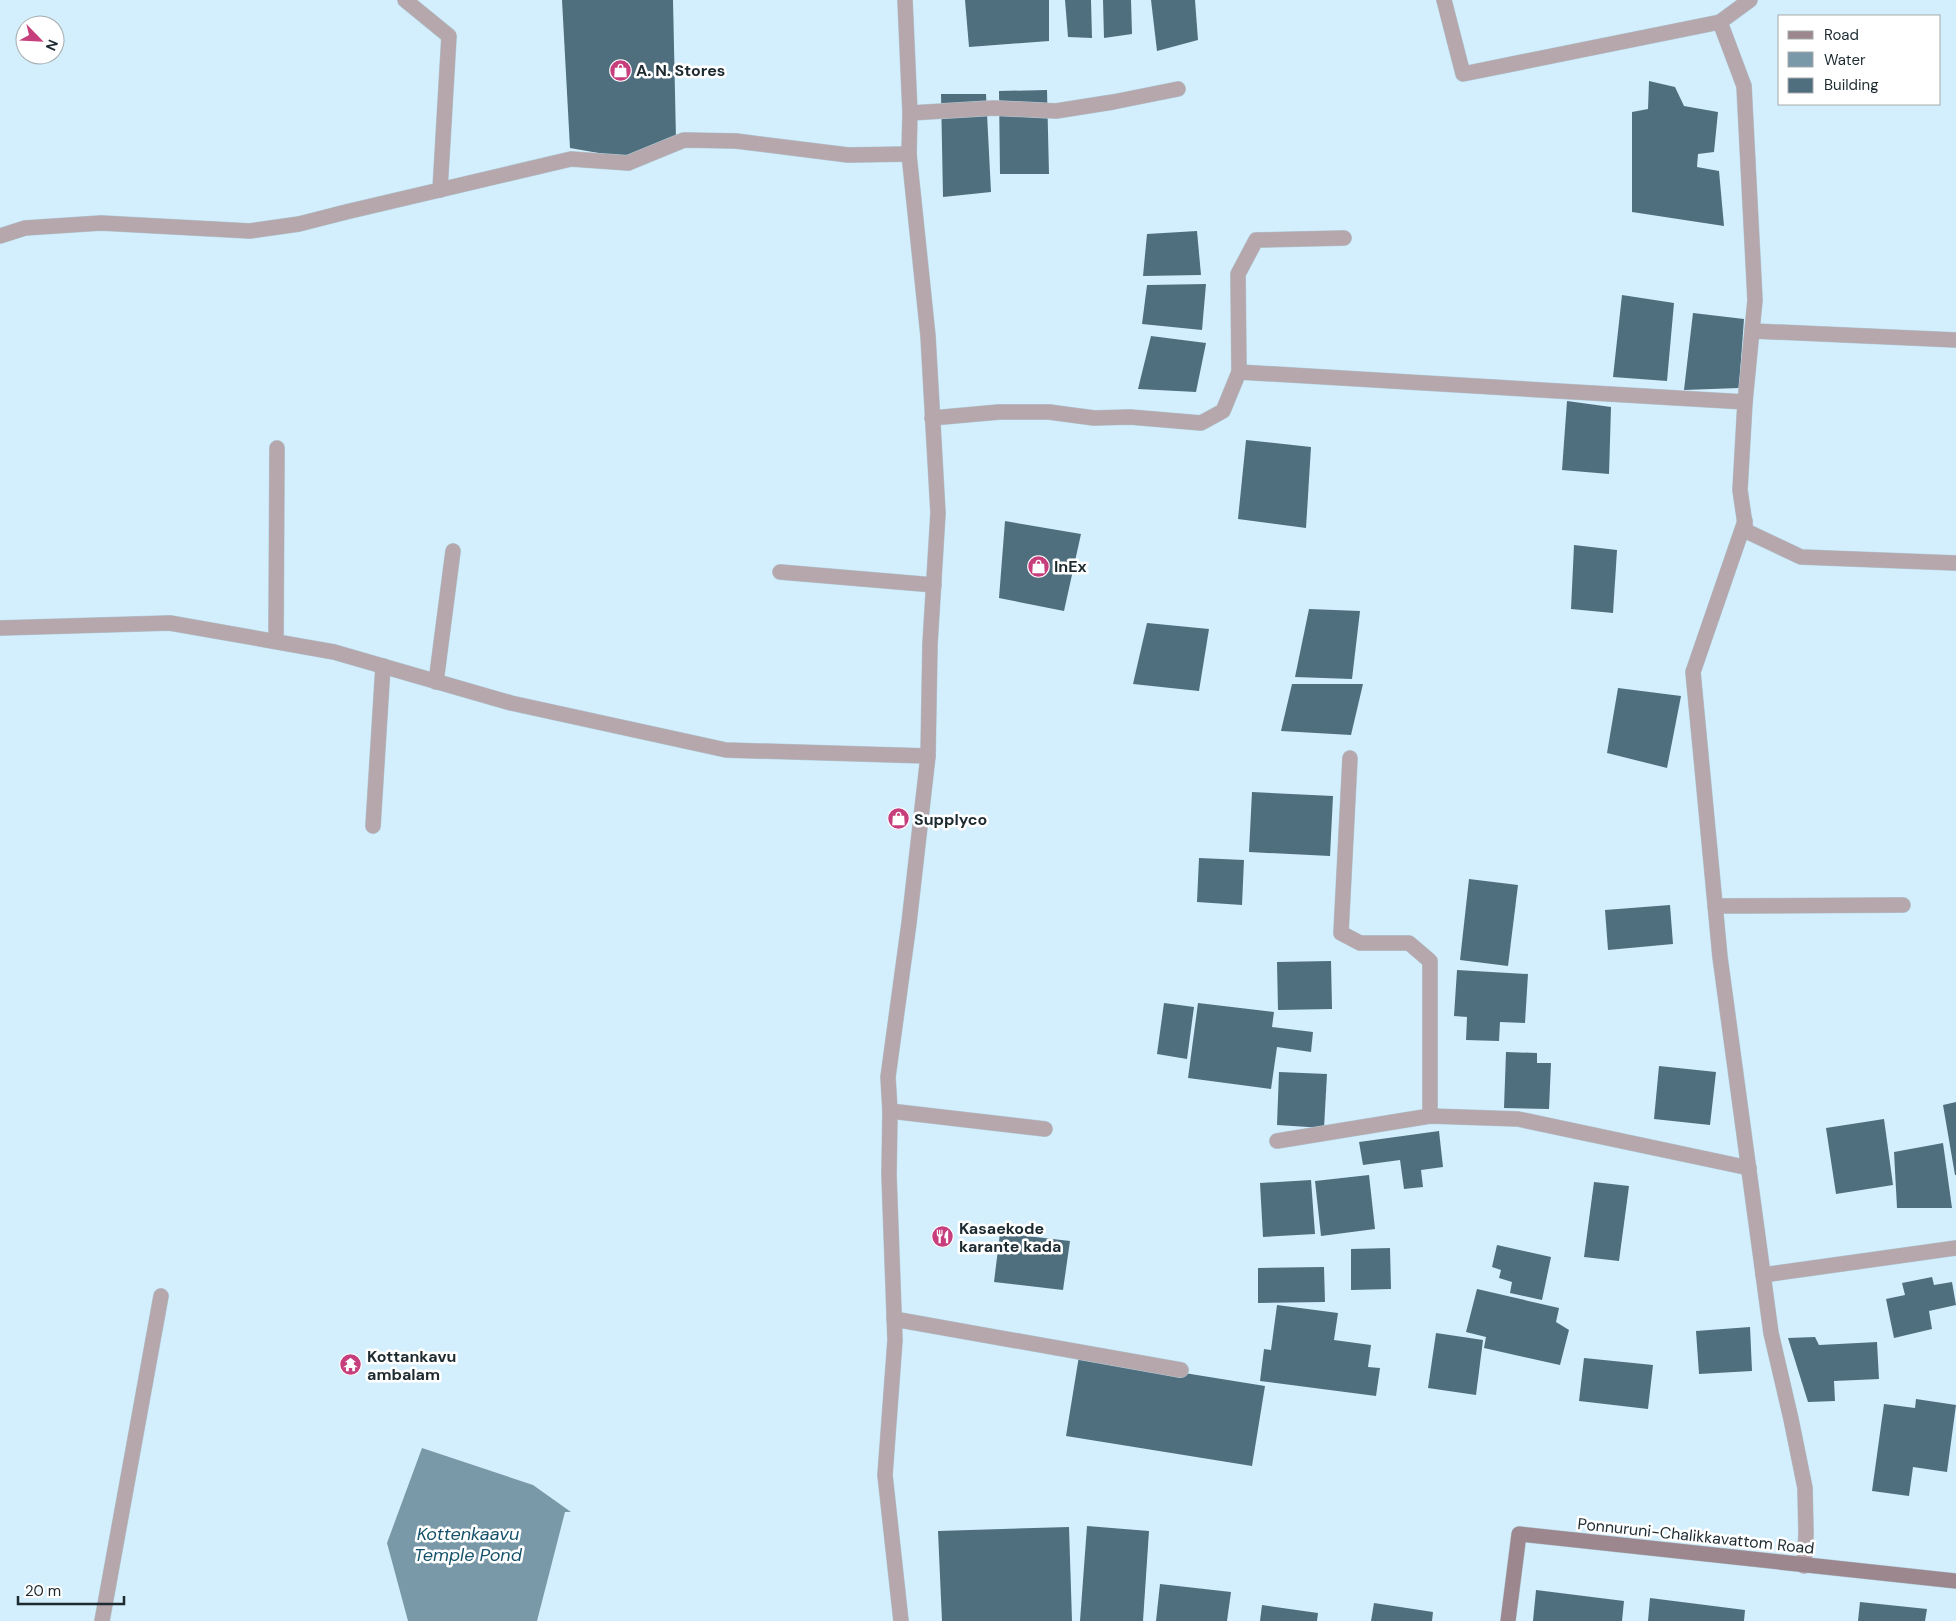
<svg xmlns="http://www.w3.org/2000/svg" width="1956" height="1621" viewBox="0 0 1956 1621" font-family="'DM Sans',sans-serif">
	<rect width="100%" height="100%" fill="#d3effd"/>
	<path fill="#7a99a8" d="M422 1448 533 1485 571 1512H565L537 1621H408L387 1543Z"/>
	<g fill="#506f7e">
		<path d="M562 0H673L676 140 627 158 570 148Z"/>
		<path d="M965 0H1049V41L969 47Z"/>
		<path d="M1065 0H1091L1092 38 1068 37Z"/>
		<path d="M1103 0H1131L1132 34 1104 38Z"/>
		<path d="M1151 0H1195L1198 40 1157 51Z"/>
		<path d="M1649 81 1675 87 1684 106 1718 112 1714 152 1698 154 1697 167 1719 171 1724 226 1632 212V112L1648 109Z"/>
		<path d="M1047 90 1049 174H1000L999 91Z"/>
		<path d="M941 94H986L991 192 943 197Z"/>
		<path d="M1197 231 1201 275 1143 276 1147 234Z"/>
		<path d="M1206 284 1202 330 1142 324 1147 285Z"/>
		<path d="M1622 295 1674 303 1667 381 1613 377Z"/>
		<path d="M1693 313 1744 319 1739 388 1684 390Z"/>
		<path d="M1151 336 1206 343 1196 392 1138 389Z"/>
		<path d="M1567 401 1611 407 1609 474 1562 470Z"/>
		<path d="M1246 440 1311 447 1306 528 1238 519Z"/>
		<path d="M1005 521 1081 534 1064 611 999 598Z"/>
		<path d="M1574 545 1617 550 1613 613 1571 609Z"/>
		<path d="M1309 609 1360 611 1352 679 1295 677Z"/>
		<path d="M1147 623 1209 629 1199 691 1133 684Z"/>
		<path d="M1292 684H1363L1351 735 1281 731Z"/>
		<path d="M1618 688 1681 696 1667 768 1607 753Z"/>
		<path d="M1252 792 1333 796 1330 856 1249 852Z"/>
		<path d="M1199 858 1244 860 1242 905 1197 902Z"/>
		<path d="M1469 879 1518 885 1508 966 1460 960Z"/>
		<path d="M1670 905 1673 944 1608 950 1605 910Z"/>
		<path d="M1331 961 1332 1009 1278 1010 1277 962Z"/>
		<path d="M1457 970 1528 974 1525 1023 1500 1022 1499 1041 1466 1040 1467 1017 1454 1016Z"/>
		<path d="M1164 1003 1194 1007 1187 1059 1157 1054Z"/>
		<path d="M1198 1003 1274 1012 1272 1027 1313 1032 1311 1052 1277 1047 1271 1089 1188 1078Z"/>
		<path d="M1506 1052 1537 1053V1063H1551L1549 1109 1504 1108Z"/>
		<path d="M1659 1066 1716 1072 1710 1125 1654 1119Z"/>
		<path d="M1279 1072 1327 1074 1324 1128 1277 1125Z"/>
		<path d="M1956 1102V1175H1955L1943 1105Z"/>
		<path d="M1884 1119 1893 1185 1836 1194 1826 1128Z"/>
		<path d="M1439 1131 1443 1167 1421 1170 1423 1187 1404 1189 1400 1160 1363 1165 1359 1142Z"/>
		<path d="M1943 1143 1952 1208H1897L1894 1152Z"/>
		<path d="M1369 1175 1375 1229 1321 1236 1315 1181Z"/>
		<path d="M1311 1180 1315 1234 1263 1237 1260 1183Z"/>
		<path d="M1594 1182 1629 1186 1619 1261 1584 1257Z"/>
		<path d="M1000 1233 1070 1241 1063 1290 994 1282Z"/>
		<path d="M1497 1245 1551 1257 1542 1300 1510 1293 1512 1282 1499 1278 1501 1270 1492 1267Z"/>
		<path d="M1390 1248 1391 1289 1351 1290V1249Z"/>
		<path d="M1324 1267 1325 1302 1258 1303V1268Z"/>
		<path d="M1932 1277 1934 1285 1952 1282 1956 1305 1929 1311 1932 1329 1894 1338 1886 1299 1905 1295 1902 1283Z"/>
		<path d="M1477 1289 1559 1308 1556 1322 1569 1330 1560 1365 1484 1348 1486 1337 1466 1332Z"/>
		<path d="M1277 1305 1338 1313 1334 1340 1371 1345 1368 1367 1380 1368 1376 1396 1260 1381 1264 1349 1271 1350Z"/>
		<path d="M1750 1327 1752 1371 1699 1374 1696 1331Z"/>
		<path d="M1436 1333 1483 1340 1476 1395 1428 1388Z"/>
		<path d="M1815 1337 1819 1345 1877 1342 1879 1379 1834 1381 1835 1401 1808 1402 1788 1338Z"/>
		<path d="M1079 1356 1265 1386 1252 1466 1066 1436Z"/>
		<path d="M1584 1358 1653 1365 1648 1409 1579 1401Z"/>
		<path d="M1916 1399 1956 1405 1947 1472 1913 1467 1909 1496 1872 1491 1884 1404 1915 1408Z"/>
		<path d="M1087 1526 1149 1531 1143 1621H1080Z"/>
		<path d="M1069 1527 1072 1621H942L938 1531Z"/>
		<path d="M1160 1584 1231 1592 1227 1621H1156Z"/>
		<path d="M1536 1590 1624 1601 1622 1621H1533Z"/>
		<path d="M1650 1598 1745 1610 1744 1621H1648Z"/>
		<path d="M1860 1602 1927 1609 1925 1621H1858Z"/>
		<path d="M1374 1603 1433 1612 1432 1621H1371Z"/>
		<path d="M1262 1605 1318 1613 1317 1621H1260Z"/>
	</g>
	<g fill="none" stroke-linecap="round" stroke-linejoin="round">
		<defs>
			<g id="lane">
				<path d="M1753 331 1956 340"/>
				<path d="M1239 372 1745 402"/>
				<path d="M276 641 277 448"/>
			</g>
			<g id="street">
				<path d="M405 0 449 36 440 190"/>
				<path d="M1444 0 1463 74 1720 22 1750 0"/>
				<path d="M1720 22 1744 86 1755 300 1745 402 1740 490 1746 531 1801 557 1956 563"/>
				<path d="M910 113 994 108 1056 111 1113 102 1178 89"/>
				<path d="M0 236 25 228 101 223 250 231 299 224 346 212 571 159 628 163 684 140 736 141 848 155 909 154"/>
				<path d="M932 418 999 412H1049L1094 418 1130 417 1201 423 1223 411 1239 372 1238 274 1256 240 1344 238"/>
				<path d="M1745 521 1693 672 1720 957 1771 1333 1791 1419 1805 1488 1806 1534 1804 1566"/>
				<path d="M780 572 934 585"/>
				<path d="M0 628 170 623 334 652 511 703 726 750 928 756"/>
				<path d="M436 682 453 551"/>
				<path d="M1350 758 1341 933 1360 943H1409L1430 961V1116"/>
				<path d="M373 826 383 666"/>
				<path d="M1715 906 1903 905"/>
				<path d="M890 1111 1045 1129"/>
				<path d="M1277 1141 1430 1116 1518 1119 1749 1168"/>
				<path d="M1763 1275 1956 1248"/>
				<path d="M894 1319 1181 1370"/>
				<path d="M102 1621 161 1296"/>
				<path d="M901 1621 885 1475 895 1340 889 1175 890 1111 888 1077 909 923 928 756 930 644 938 513 928 336 909 154 910 113 905 0"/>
			</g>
			<path id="secondary" d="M1508 1621 1519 1534 1956 1581"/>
		</defs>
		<use href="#lane" stroke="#b2ccd8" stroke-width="16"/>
		<use href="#street" stroke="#b2ccd8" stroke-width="16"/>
		<use href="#secondary" stroke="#b2ccd8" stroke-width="16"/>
		<use href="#lane" stroke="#b6a7ac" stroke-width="15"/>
		<use href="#street" stroke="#b6a7ac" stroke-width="15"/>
		<use href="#secondary" stroke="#9c878e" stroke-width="15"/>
	</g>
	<defs>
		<symbol id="shop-disc" viewBox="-11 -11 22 22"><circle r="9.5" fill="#c63e7c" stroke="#fff"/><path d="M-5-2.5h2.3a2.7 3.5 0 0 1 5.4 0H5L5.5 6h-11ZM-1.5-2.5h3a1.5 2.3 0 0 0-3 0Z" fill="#fff"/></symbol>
		<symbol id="restaurant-disc" viewBox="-11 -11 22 22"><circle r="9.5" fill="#c63e7c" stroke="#fff"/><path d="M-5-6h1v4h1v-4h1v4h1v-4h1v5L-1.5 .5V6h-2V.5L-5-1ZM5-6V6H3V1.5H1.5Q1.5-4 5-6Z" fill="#fff"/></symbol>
		<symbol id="temple-disc" viewBox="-11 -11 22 22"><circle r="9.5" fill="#c63e7c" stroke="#fff"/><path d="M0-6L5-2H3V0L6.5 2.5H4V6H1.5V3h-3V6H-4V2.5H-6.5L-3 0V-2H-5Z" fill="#fff"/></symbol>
	</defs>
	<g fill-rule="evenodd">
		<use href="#shop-disc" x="608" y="58" width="25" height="25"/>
		<use href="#shop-disc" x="1026" y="554" width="25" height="25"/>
		<use href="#shop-disc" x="886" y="806" width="25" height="25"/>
		<use href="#restaurant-disc" x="930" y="1224" width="25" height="25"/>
		<use href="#temple-disc" x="338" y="1352" width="25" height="25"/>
	</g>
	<g text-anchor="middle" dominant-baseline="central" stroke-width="5" stroke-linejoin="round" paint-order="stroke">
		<g font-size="16" font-weight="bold" fill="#1d2b31" stroke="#fff" text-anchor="start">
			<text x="636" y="70">A. N. Stores</text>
			<text x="1054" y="566">InEx</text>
			<text x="914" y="819">Supplyco</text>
			<text x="959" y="1228">Kasaekode<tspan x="959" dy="18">karante kada</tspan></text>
			<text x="367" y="1356">Kottankavu<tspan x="367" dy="18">ambalam</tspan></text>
		</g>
		<g font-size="16" fill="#1d2b31" stroke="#fff">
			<text transform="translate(1696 1536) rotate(6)">Ponnuruni-Chalikkavattom Road</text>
		</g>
		<g font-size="18" font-style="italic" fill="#15526a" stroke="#fff">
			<text x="468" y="1534">Kottenkaavu<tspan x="468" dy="21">Temple Pond</tspan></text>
		</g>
	</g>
	<rect x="1778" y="15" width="162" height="90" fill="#ffffff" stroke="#a5aaad"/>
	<rect x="1788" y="31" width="25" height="8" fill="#9c878e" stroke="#a5aaad"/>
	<text x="1824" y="40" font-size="15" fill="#1d2b31">Road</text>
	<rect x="1788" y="52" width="25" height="15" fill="#7a99a8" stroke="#a5aaad"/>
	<text x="1824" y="65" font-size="15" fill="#1d2b31">Water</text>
	<rect x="1788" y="78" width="25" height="15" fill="#506f7e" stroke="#a5aaad"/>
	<text x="1824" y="90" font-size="15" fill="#1d2b31">Building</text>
	<g transform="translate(40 40) rotate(114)"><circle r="24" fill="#ffffff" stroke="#a5aaad"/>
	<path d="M0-4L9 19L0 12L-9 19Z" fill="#c63e7c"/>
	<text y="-8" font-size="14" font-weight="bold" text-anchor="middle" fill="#1d2b31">N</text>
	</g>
	<path d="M18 1596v8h106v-8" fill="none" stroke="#1d2b31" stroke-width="2.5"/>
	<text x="25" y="1596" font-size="15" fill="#1d2b31" stroke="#ffffff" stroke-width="4" paint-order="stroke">20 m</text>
</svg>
